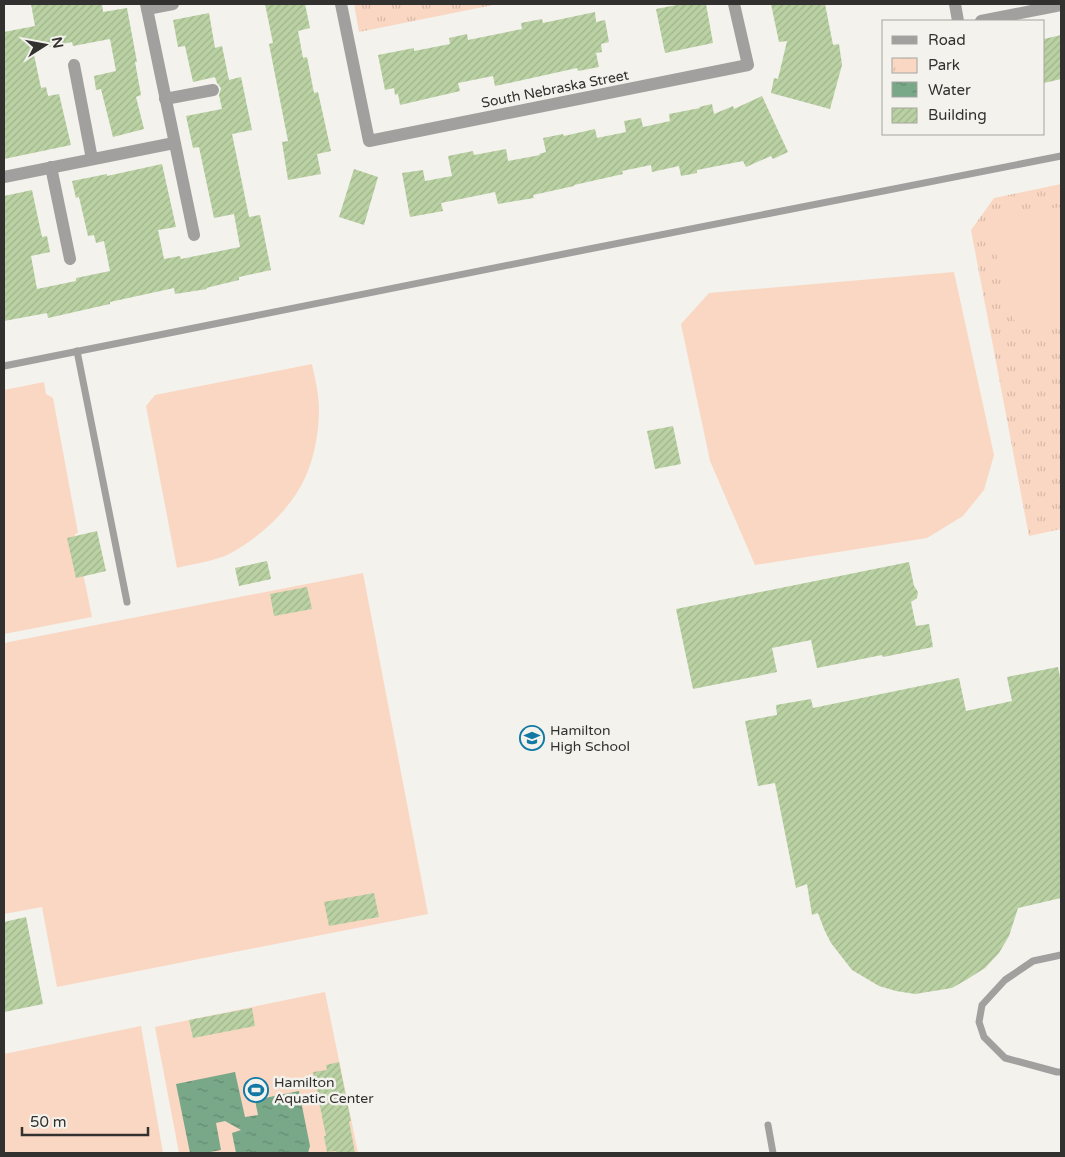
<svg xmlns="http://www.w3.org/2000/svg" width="1065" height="1157" viewBox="0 0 1065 1157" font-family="'Varela Round',sans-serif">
	<defs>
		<pattern id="park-tufts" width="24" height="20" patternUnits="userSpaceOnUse" patternTransform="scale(1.25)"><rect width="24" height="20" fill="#fad7c3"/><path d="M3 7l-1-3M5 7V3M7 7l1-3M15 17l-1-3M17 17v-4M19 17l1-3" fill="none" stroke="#d7b9a8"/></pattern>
		<pattern id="water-ripples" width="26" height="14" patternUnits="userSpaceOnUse" patternTransform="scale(1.25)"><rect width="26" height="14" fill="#79a889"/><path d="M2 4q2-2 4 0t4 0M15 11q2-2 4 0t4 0" fill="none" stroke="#648970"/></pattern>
		<pattern id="building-hatch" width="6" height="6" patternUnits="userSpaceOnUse" patternTransform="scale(1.25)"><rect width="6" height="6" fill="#bad1a3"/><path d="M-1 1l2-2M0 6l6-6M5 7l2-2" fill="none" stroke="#a0b48d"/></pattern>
	</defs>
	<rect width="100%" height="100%" fill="#f3f2ec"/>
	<g fill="url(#park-tufts)">
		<path d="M354 4H498L359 32Z"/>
		<path d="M1061 184V529L1029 536 971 230 994 198Z"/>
	</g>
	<g fill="#fad7c3">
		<path d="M1061 207V324L1050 328 1016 327 990 232 1000 215Z"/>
		<path d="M954 272 994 455 984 490 963 516 927 538 755 565 710 461 681 324 709 293Z"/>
		<path d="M312 364C315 379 319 394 319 409 319 433 314 459 304 480 289 511 259 538 229 554 215 561 192 564 177 568L146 406 155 395Z"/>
		<path d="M44 382 46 394 53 398 78 533 75 534 92 617 4 634V390Z"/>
		<path d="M363 573 428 914 57 987 42 907 4 914V643Z"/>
		<path d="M325 992 358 1153H179L155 1027Z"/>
		<path d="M141 1026 163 1153H4V1054Z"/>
	</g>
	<path fill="url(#water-ripples)" d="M235 1072 245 1117 258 1115 255 1100 299 1091 310 1146 308 1153H236L232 1133 241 1130 225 1121 216 1123 221 1150 205 1153H190L176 1084Z"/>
	<g fill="url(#building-hatch)">
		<path d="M31 4H102L103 12 127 8 137 62H135L141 95 136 97 144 129 113 137 101 89 96 90 94 76 116 71 110 39 73 46 72 42 33 50 41 88 46 87 48 96 59 94 71 145 4 159V32L35 26Z"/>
		<path d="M265 4H305L310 28 298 31 303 58 307 57 314 93 318 92 331 151 317 154 321 174 288 180 282 142 288 141 269 44 273 43Z"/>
		<path d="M682 4H706L713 43 665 53 656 9Z"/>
		<path d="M771 4H825L833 45 839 44 842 65 830 109 771 93 774 78 778 79 787 41 779 42Z"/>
		<path d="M595 12 596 22 605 20 609 42 601 44 602 52 596 53 599 67 578 71 577 68 495 86 493 76 458 83 460 91 400 105 398 94 395 95 394 88 385 90 378 55 414 48V51L450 44 449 38 467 34 468 40 522 29 521 23 542 19 543 23Z"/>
		<path d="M209 13 215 48 222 46 229 80 241 77 252 130 232 134 249 217 260 215 271 270 239 277V280L206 288 207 289 175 294 174 288 110 302V304L48 318 47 313 4 321V196L32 190 42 237 47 236 50 252 31 256 37 289 76 281V278L110 271 104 241 96 243 94 235 88 236 79 197 76 198 72 181 107 174V176L162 164 176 227 158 230 164 259 180 256 181 259 240 247 234 214 214 218 199 147 193 148 186 116 222 109 219 95 221 88 217 83 215 77 193 82 185 46 178 47 173 20Z"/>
		<path d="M1061 35V79L1044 83V39Z"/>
		<path d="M762 96 788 152 773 159 771 156 746 167 743 161 697 170V173L681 176 679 166 652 172 651 165 622 171 623 174 574 185V186L533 195 534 198 498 204 495 192 441 203 443 211 410 217 402 173 423 170 425 181 452 176 448 156 473 151 474 155 506 149 508 161 540 155 539 154 546 152 543 138 563 134 564 136 595 129 597 138 626 132 624 121 641 118 643 127 670 121 669 114 700 108 699 107 712 104 714 114 733 106 734 109Z"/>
		<path d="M354 169 378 177 364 225 339 217Z"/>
		<path d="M673 426 681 464 655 469 647 431Z"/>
		<path d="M97 531 106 571 76 578 67 538Z"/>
		<path d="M267 561 271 579 239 586 235 568Z"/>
		<path d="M909 562 914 586 918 592 917 598 911 602 916 626 929 624 933 647 883 657 882 655 817 668 811 640 772 648 777 672 693 689 676 609Z"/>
		<path d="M307 587 312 609 274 616 270 594Z"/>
		<path d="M1058 667 1061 682V898L1018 908 1009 936 999 953 985 968 966 980 952 988 915 994 896 991 879 986 852 970 831 943 824 929 818 913 812 915 807 884 796 888 775 783 758 786 745 721 777 715 776 705 811 699 813 708 959 678 966 711 1012 701 1007 677Z"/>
		<path d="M374 893 379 917 329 926 324 902Z"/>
		<path d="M26 917 43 1004 4 1012V922Z"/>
		<path d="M252 1008 255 1026 193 1038 189 1020Z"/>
		<path d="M339 1062 351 1121H349L355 1153H336V1151L327 1152 324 1136H326L313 1072 327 1070 326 1065Z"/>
	</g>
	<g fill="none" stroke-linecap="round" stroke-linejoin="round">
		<g stroke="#a2a09e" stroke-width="7">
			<path d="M77 351 127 602"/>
			<path d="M4 366 574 252 1061 156"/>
			<path d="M1061 955 1033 961 1005 980 982 1005 979 1022 984 1037 1005 1058 1057 1072H1061"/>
			<path d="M768 1125 773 1153"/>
		</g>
		<g stroke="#a2a09e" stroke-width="12">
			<path d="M146 4 194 235"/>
			<path d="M341 4 369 141 748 65 734 4"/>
			<path d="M955 4 958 21"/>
			<path d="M147 9 173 4"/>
			<path d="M981 21 1061 5"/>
			<path d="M74 65 92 159"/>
			<path d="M165 99 213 90"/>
			<path d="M51 167 70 259"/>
			<path d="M4 177 174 143"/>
		</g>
	</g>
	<defs>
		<symbol id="school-ring" viewBox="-11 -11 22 22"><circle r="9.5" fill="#f3f2ec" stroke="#1279a4" stroke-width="1.5"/><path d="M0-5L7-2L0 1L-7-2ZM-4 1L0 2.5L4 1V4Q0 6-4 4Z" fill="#1279a4"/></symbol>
		<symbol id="stadium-ring" viewBox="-11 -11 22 22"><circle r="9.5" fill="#f3f2ec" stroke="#1279a4" stroke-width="1.5"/><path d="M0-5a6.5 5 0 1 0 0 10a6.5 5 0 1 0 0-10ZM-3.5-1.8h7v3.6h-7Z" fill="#1279a4"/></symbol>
	</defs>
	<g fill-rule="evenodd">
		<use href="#school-ring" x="518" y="724" width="28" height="28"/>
		<use href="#stadium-ring" x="242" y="1076" width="28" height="28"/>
	</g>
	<g text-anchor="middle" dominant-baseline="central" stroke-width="5" stroke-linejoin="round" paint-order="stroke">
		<g font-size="14" fill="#32312f" stroke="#f3f2ec">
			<text transform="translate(555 89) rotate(-11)">South Nebraska Street</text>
		</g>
		<g font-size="14" fill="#32312f" stroke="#f3f2ec" text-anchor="start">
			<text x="550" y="730">Hamilton<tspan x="550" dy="16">High School</tspan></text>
			<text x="274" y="1082">Hamilton<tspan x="274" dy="16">Aquatic Center</tspan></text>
		</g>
	</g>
	<rect width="1065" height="1157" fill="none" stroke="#32312f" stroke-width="10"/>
	<rect x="882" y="20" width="162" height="115" fill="#f3f2ec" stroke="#a6a5a0"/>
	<rect x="892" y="36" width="25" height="8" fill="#a2a09e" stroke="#a6a5a0"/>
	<text x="928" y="45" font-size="15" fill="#32312f">Road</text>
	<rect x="892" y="58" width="25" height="15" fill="url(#park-tufts)" stroke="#a6a5a0"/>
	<text x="928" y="70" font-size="15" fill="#32312f">Park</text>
	<rect x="892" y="82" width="25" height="15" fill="url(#water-ripples)" stroke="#a6a5a0"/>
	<text x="928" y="95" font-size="15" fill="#32312f">Water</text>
	<rect x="892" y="108" width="25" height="15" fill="url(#building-hatch)" stroke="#a6a5a0"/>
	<text x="928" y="120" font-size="15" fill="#32312f">Building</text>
	<g transform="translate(45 45) rotate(79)" stroke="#f3f2ec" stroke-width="4" paint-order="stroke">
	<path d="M0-4L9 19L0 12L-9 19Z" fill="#32312f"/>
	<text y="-8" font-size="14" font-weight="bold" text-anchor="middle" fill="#32312f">N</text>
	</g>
	<path d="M22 1127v8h126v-8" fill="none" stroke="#32312f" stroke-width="2.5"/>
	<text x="30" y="1127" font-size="15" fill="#32312f" stroke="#f3f2ec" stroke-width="4" paint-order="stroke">50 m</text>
</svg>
